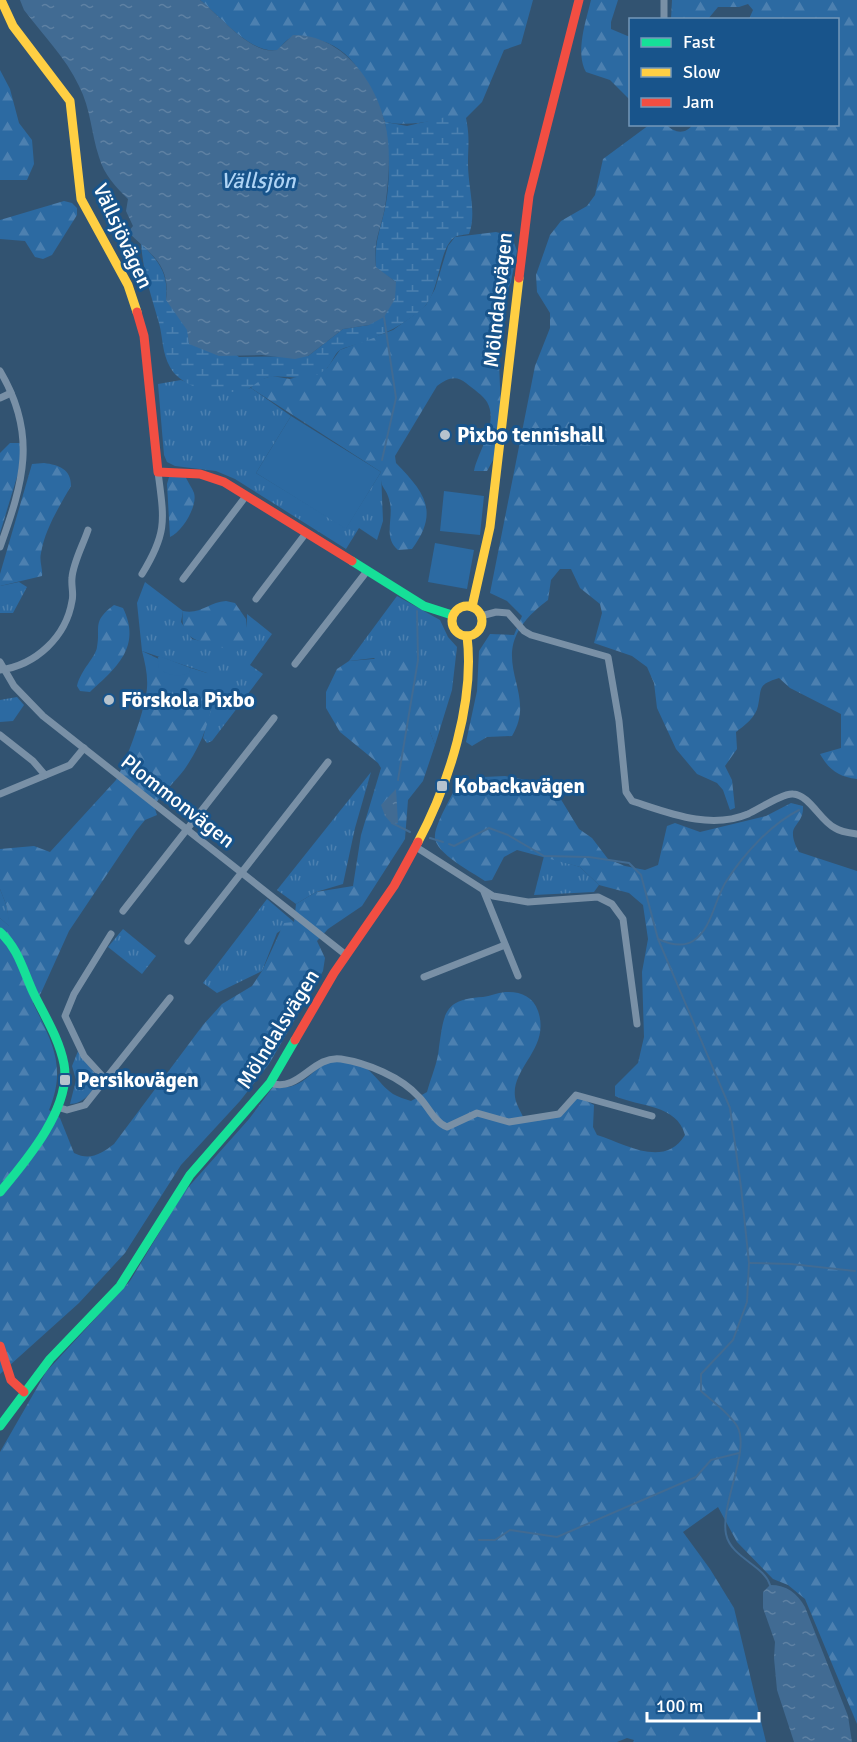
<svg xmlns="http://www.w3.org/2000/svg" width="857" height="1742" viewBox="0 0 857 1742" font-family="Signika,sans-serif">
	<defs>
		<pattern id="grass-tufts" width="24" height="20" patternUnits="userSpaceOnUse" patternTransform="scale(1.5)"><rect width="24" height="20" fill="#2c6aa2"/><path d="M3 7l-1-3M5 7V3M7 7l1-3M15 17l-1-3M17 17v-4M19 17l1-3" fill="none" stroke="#4c80b0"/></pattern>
		<pattern id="forest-firs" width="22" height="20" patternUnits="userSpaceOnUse" patternTransform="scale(1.5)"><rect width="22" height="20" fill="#2c6aa2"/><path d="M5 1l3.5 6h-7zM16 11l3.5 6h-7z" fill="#4c80b0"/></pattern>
		<pattern id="wetland-marsh" width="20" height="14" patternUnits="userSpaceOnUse" patternTransform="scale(1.5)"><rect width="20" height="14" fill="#2c6aa2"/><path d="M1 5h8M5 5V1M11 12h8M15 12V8" fill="none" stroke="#4c80b0"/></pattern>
		<pattern id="water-ripples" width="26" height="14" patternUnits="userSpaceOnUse" patternTransform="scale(1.5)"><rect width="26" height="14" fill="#416b93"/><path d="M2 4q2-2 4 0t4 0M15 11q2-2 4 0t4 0" fill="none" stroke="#5e81a3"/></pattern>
	</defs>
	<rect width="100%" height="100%" fill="#325371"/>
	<g fill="url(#grass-tufts)">
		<path d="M181 380C202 389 228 393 251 388L291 416 256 473 346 528 381 472 383 521 377 540 359 528 346 549 235 479 216 471 175 466 167 462 164 455 158 384Z"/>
		<path d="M19 582 27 587 13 613H0V586Z"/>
		<path d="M145 582 183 611 181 622 192 639 227 647 235 653 247 627V614L272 634 250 665 263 674 212 741 207 743 203 738 212 704 207 673 142 651 137 603Z"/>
		<path d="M397 596 440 620 448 637 457 647 452 690 435 745 430 732V711L374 658 349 661Z"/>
		<path d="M17 697 24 705 13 721 0 722V700Z"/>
		<path d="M371 772 355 828 343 884 316 892 296 904 277 890Z"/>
		<path d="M544 856 580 867 599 885 594 892 534 895Z"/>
		<path d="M0 889 7 907 10 927 0 918Z"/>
		<path d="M267 899 294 922 277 933 262 971 217 993 203 983Z"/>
		<path d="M123 929 156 956 142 974 108 947Z"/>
		<path d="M78 1051 99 1079C93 1091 84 1104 70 1104L76 1080 72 1066Z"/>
	</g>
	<g fill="url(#forest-firs)">
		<path d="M200 0H533L521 44 504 50 482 102 466 118C435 117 417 128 385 122 372 89 353 44 313 39 292 37 293 32 278 50 251 55 220 16 200 0Z"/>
		<path d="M591 0H618L611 22V29L630 37V100L610 80 586 72C575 52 586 21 591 0Z"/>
		<path d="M672 0H857V779C839 777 829 770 820 754L841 748V714L790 688 779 678C757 685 762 687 758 706 756 717 744 726 736 732L737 749 725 766 732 780 735 808 730 810 723 790 717 783 697 774 676 749 657 708 654 683 647 667 632 656 594 643 602 613 600 604 580 588 571 569H560L551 580 548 600C474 655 542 687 512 736L487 737 472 746 466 742 477 691 479 651 490 634 514 635 522 616 507 601 490 593 535 366 550 328V313L537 292 536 275 550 235 561 221 587 206 595 195 603 159 649 125H667C674 133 686 135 693 124H838V20L749 19 753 10 748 4 739 7H718L708 19H671Z"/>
		<path d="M0 70 10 89 19 123 32 140 34 164 27 180H0Z"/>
		<path d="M64 201 72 203 77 208V215L52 255 43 259 35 257 25 241 0 239V220Z"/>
		<path d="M496 232 507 235 513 240 517 251 511 282 497 313 501 411 497 453 487 471H474C478 451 499 423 487 402 483 395 473 389 466 383 456 374 446 379 437 386L395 456 396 463C424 492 440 511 412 549L398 550C382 537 395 517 389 499 385 485 380 490 381 472L251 388 256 381 272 376 290 379 327 368 340 350 393 330 414 315 426 305 435 289 448 246 455 237Z"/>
		<path d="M10 443H20V467L0 533V453Z"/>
		<path d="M44 463C59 465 71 469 71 486 59 507 45 529 41 553 39 561 43 569 42 576L0 586V574L32 464Z"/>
		<path d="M185 476C188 482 192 488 194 493 198 506 182 532 170 537L167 484 169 477Z"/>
		<path d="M226 601 235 603 246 619 248 637 235 654C212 638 178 649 183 611 200 615 209 602 226 601Z"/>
		<path d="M114 605 123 608C142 647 116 668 90 692L80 691 77 686C81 669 96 657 97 647 101 627 91 622 114 605Z"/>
		<path d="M142 651 188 673 191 668 207 673 212 679C216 712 202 744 184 770 174 783 162 793 154 806L157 815 145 820 136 831 69 931 41 993 33 1003C52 1042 67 1067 49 1110L60 1118 74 1153C90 1161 101 1154 114 1144L203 1025 222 1004 252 986 262 971 284 923 294 922 296 904 316 892 353 886 361 835 381 768 378 763 340 732 326 708V692L337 669 349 661 397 657 409 664 421 685 430 711V732L435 745 423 781 408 800 405 839 362 906 328 929 317 941 325 958 323 971 269 1064 240 1101 181 1165 125 1253 79 1303 0 1374V918L9 926 7 907 0 889V849L34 846 50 852 116 780C127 759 145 711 147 688 148 675 145 663 142 651Z"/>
		<path d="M505 776 537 782 554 788 579 829 592 838 608 859 625 866 645 870 658 865 667 826 675 823 700 832 766 816 791 803 803 806C804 829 783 822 799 852L857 871V1724L805 1599 788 1585 773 1579 737 1542 718 1507 683 1532 710 1569 734 1608 766 1742H633L634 1740 627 1738 617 1742H0V1452L46 1372 130 1281 184 1192 249 1119 273 1087C314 1092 308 1057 348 1061 371 1064 377 1083 393 1094 398 1097 405 1099 411 1101L427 1092C431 1077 438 1062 439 1047 444 1013 444 999 483 997 490 996 497 993 505 992 520 991 533 996 538 1011 551 1048 511 1067 515 1097 516 1104 521 1112 524 1119L559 1112 579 1097 594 1105 593 1127 597 1135C626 1144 664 1169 685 1135 677 1104 639 1107 615 1096V1086L638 1063 644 1037 642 972 648 939 643 905 629 893 599 885 580 867 517 850 504 857 492 880 485 881C472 872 432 852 435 835 436 823 450 799 456 787L484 777Z"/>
	</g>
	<path fill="url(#wetland-marsh)" d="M446 117 466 118C470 138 468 145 468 164 468 187 477 213 469 234 465 235 458 235 455 237 438 248 441 290 424 307 405 325 382 335 358 344 352 346 345 347 340 350 334 354 332 363 327 368 308 386 283 372 266 378 259 380 254 386 248 389 224 397 182 390 170 367 162 353 163 338 159 323 151 295 143 272 141 243 159 262 169 273 166 300L239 357 308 356 343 329 369 325 396 282 376 268C373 243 382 226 386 203 391 176 388 149 385 122L407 126Z"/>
	<g fill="#2c6aa2">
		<path d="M291 416 381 472 346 529 256 473Z"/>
		<path d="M444 491 484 496 480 535 440 531Z"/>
		<path d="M435 543 474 550 467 589 428 582Z"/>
		<path d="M158 657H162L191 668 189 673C178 677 168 676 159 668Z"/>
	</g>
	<g fill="url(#water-ripples)">
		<path d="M20 0H200C220 16 251 55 277 50L293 35C340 34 375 79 385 123 391 147 389 176 386 200 383 226 372 240 376 267L396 282 395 299 384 317 369 325 343 329 308 356 295 359 262 355 219 356 189 344 187 330 166 300C171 264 150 254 128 232L133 226 126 211 128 199C116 187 104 175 99 157 91 133 91 109 79 86 66 58 43 35 24 10Z"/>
		<path d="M396 789 398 823 392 824 385 816 381 805Z"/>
		<path d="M770 1585C787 1585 797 1593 805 1607L848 1716 852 1742H794L777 1690 774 1658 775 1642 763 1608V1592Z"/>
	</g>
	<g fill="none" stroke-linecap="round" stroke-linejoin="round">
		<g stroke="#416b93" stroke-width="2">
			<path d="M382 460 396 398 384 317"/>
			<path d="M398 780 418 660 417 611"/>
			<path d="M392 823 410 832"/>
			<path d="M430 838 443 842"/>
			<path d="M449 844 454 846 489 828 508 835 544 856 589 857 629 863 641 875 658 939 730 1108 741 1187 749 1263 747 1302 733 1340 701 1374V1391C712 1401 729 1413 737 1426 751 1450 720 1504 726 1534 731 1558 764 1565 770 1585"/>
			<path d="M658 939C669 944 682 948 693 941 713 928 714 899 727 880 744 854 771 824 799 810"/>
			<path d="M749 1263 791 1264 855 1271"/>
			<path d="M479 1540H495L510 1530 557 1537 696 1477 711 1460 739 1453"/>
		</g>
		<g stroke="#7990a6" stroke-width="7">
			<path d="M664 20V0"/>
			<path d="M0 371C38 435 23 483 0 547"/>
			<path d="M0 398 11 393"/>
			<path d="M142 574C168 532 164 519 158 472"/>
			<path d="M183 579 246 496"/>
			<path d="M256 599 306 533"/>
			<path d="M481 616 496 612 508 613 524 631 531 635 608 657 619 721 626 792 632 801C669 813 710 830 748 814 759 809 783 793 793 794 810 795 820 821 835 828 841 832 850 833 857 834"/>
			<path d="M0 662 14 686 43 716 346 955"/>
			<path d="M295 664 367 571"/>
			<path d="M0 670C36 665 66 637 72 601 74 594 71 586 72 578 73 563 83 545 88 530"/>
			<path d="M0 735 33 761 45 775"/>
			<path d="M0 794 70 765 84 748"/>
			<path d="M416 847 493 896 528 902 598 897 612 904 623 919 637 1024"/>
			<path d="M484 892 518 976"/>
			<path d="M123 911 274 718"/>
			<path d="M188 941 328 762"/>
			<path d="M424 977 505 945"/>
			<path d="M105 1079 84 1056 65 1016 74 994 111 934"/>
			<path d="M270 1083C300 1093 312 1055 341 1059 367 1063 401 1077 419 1097 428 1106 435 1123 447 1127L477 1113 509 1122 559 1114 576 1095 652 1116"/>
			<path d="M57 1107 67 1110 85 1105 170 998"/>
		</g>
		<g stroke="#16e098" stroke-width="9">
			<path d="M352 561 424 606 452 615"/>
			<path d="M0 932C18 948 23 970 33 992 44 1015 59 1038 64 1064 72 1107 26 1161 0 1192"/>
			<path d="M0 1426 50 1359 120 1286 190 1175 270 1083 295 1040"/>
		</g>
		<g stroke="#ffcf43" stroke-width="9">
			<path d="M1 0 13 26 70 101 81 199 128 285 137 312"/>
			<circle cx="467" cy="621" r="15"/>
			<path d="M472 607 490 527 519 278"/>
			<path d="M418 842C449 784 475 701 467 636"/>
		</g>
		<g stroke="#f24e42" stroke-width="9">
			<path d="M519 278 529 196 579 0"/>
			<path d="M137 312 144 336 158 472 200 474 224 482 352 561"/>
			<path d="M295 1040 334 973 394 886 418 842"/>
			<path d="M0 1346 11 1380 24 1392"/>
		</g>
	</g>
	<g fill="#b7c3cd" stroke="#18548b" stroke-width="2">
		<circle cx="445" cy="435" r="6"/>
		<circle cx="109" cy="700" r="6"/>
		<rect x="436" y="780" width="12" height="12" rx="3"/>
		<rect x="59" y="1074" width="12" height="12" rx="3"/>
	</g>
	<g text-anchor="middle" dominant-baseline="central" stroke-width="6" stroke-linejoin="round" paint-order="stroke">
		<g font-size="21" fill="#fff" stroke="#18548b">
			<text transform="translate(123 236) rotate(65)">Vällsjövägen</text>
			<text transform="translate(498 300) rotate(-84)">Mölndalsvägen</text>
			<text transform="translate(178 801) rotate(38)">Plommonvägen</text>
			<text transform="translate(278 1029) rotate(-58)">Mölndalsvägen</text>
		</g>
		<g font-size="21" font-weight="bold" fill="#fff" stroke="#18548b" text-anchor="start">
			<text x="457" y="435">Pixbo tennishall</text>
			<text x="121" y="700">Förskola Pixbo</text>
			<text x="454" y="786">Kobackavägen</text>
			<text x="77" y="1080">Persikovägen</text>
		</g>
		<g font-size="22" font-style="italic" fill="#afd4f5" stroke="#18548b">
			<text x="258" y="180">Vällsjön</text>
		</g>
	</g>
	<rect x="629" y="18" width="210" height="108" fill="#18548b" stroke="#7498b9" stroke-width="1.5"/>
	<rect x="641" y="38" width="30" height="9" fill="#16e098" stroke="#7498b9" stroke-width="1.5"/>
	<text x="683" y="48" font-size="18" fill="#ffffff">Fast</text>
	<rect x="641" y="68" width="30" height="9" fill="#ffcf43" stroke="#7498b9" stroke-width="1.5"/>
	<text x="683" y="78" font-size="18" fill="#ffffff">Slow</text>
	<rect x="641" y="98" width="30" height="9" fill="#f24e42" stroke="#7498b9" stroke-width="1.5"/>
	<text x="683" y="108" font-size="18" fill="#ffffff">Jam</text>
	<path d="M647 1712v9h112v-9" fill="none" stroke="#ffffff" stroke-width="3"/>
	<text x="656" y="1712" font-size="18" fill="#ffffff" stroke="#18548b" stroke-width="4.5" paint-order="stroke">100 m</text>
</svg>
